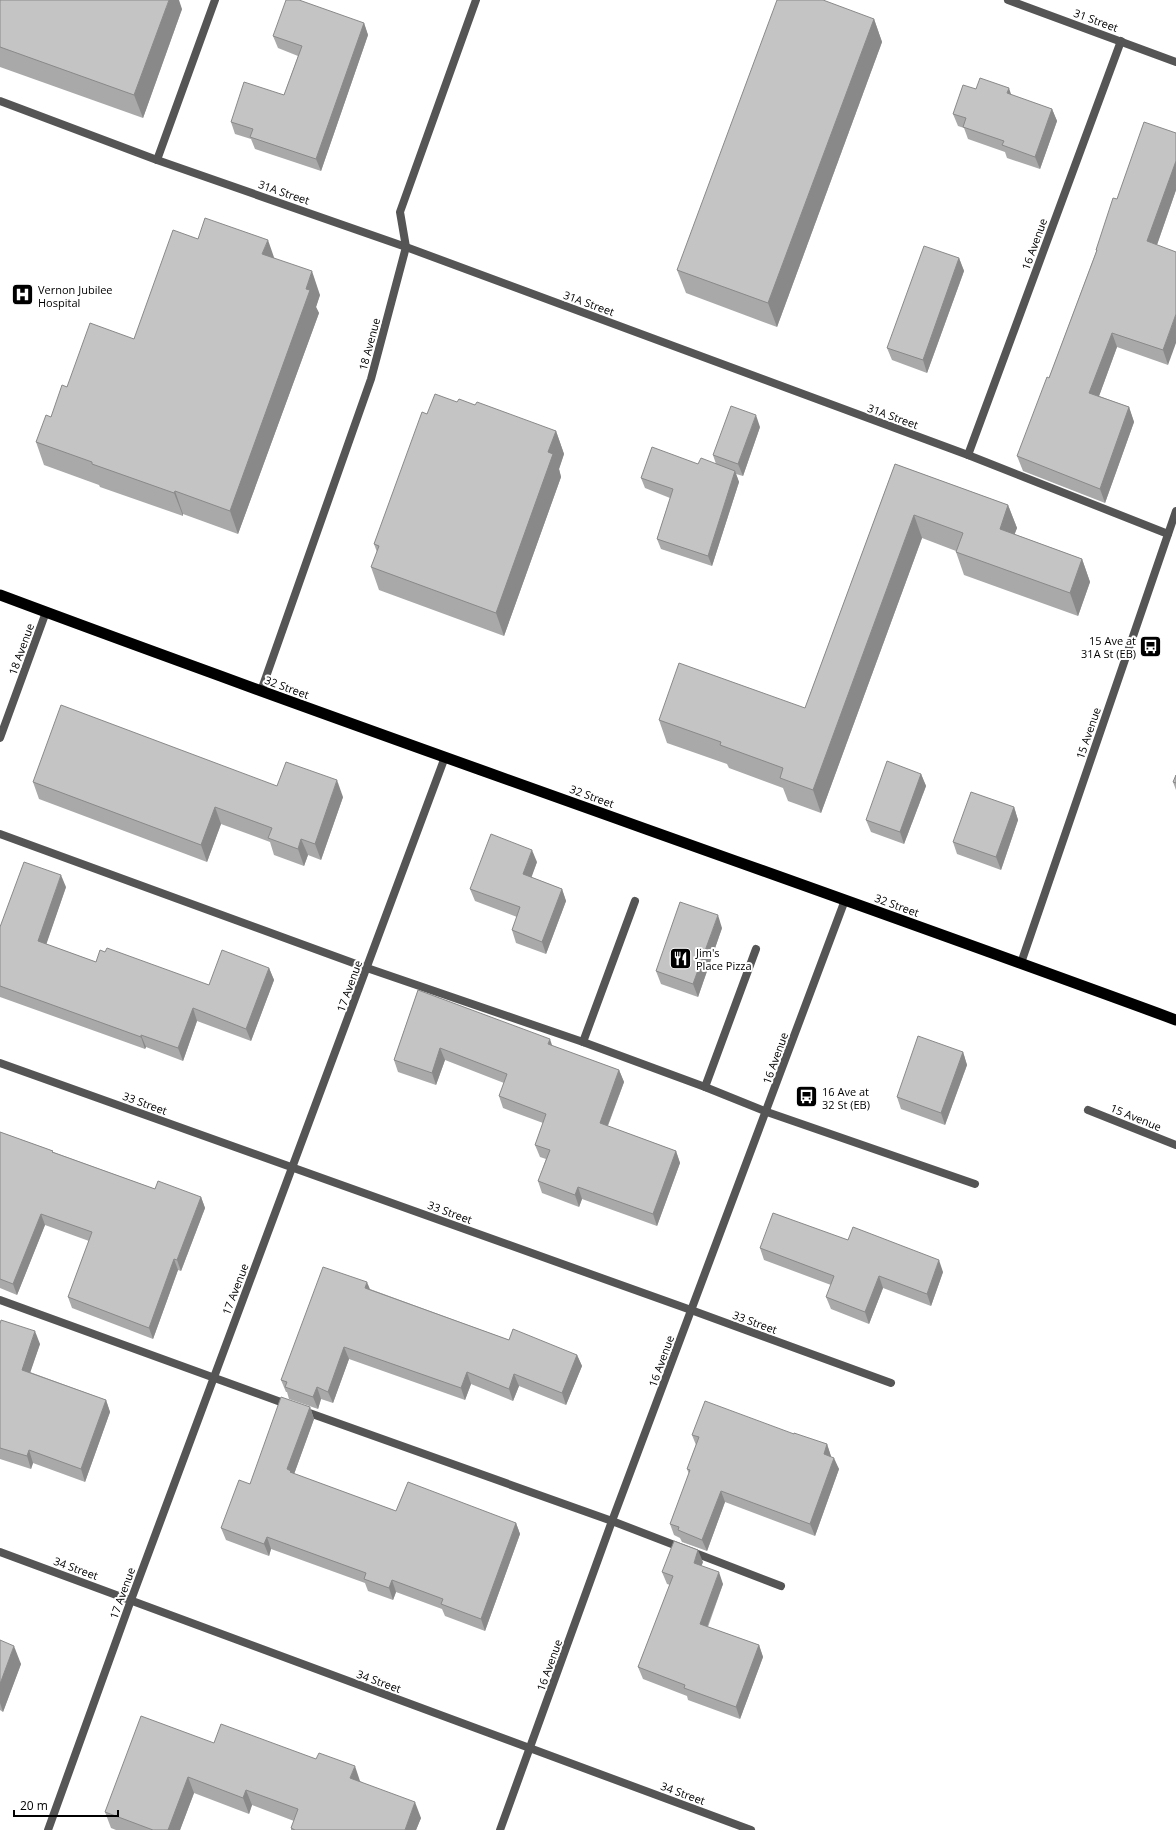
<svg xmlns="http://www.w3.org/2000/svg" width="1176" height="1830" viewBox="0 0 1176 1830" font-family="'Open Sans',sans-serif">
	<rect width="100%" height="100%" fill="#fff"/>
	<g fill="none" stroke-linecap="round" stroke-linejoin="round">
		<g stroke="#555" stroke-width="8">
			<path d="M157 160 215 0"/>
			<path d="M0 834 367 968 583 1042 705 1087 767 1112 975 1184"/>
			<path d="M583 1042 635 901"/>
			<path d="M705 1087 756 949"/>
			<path d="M0 1300 289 1405"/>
			<path d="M301 1410 612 1521 781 1586"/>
		</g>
		<g stroke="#555" stroke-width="8">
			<path d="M1008 0 1176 62"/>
			<path d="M0 101 157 160 406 247 968 455 1168 534"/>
			<path d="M968 455 1121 41"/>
			<path d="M261 691 371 379 406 247 400 212 476 0"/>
			<path d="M0 738 46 612"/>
			<path d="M1021 963 1176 511"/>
			<path d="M0 1063 691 1310 891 1383"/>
			<path d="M1088 1110 1176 1145"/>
			<path d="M0 1552 751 1830"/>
			<path d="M48 1830 131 1600 445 757"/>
			<path d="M500 1830 612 1521 845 900"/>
		</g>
		<path stroke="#000" stroke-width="11" d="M0 595C390 741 785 876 1176 1020"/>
	</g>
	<g fill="#a9a9a9">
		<path d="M0 0 182 9 143 118 0 67Z"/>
		<path d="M874 19 882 42 777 327 686 293 677 270Z"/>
		<path d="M364 23 368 35 321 171 255 149 251 139 235 134 231 122 284 95 298 56 278 48 273 36Z"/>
		<path d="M976 89 1011 95 1052 109 1057 121 1040 169 1007 158 1005 152 968 139 964 128 958 126 953 114Z"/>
		<path d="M1176 133V190L1157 245 1168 365 1117 347 1099 396 1129 407 1134 422 1105 503 1023 471 1017 456 1049 378 1096 252V250L1117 199Z"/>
		<path d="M198 239 274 258 320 295 316 307 319 313 238 534 183 514V516L100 487 99 485 44 465 36 442 51 417 67 387 134 339Z"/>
		<path d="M959 258 964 271 927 373 892 360 887 348Z"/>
		<path d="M457 402 475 405 556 431 564 454 559 469 561 477 504 636 379 590 371 567 377 552 374 544 427 414Z"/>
		<path d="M760 427 743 476 736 474 739 482 712 566 661 549 657 539 670 498 645 488 641 478 698 464H716L713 455Z"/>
		<path d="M895 464 1008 505 1017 528 1014 534 1082 559 1090 582 1078 616 964 575 956 552V551L922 538 821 813 788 801 783 788 729 768 727 764 667 743 659 720 805 708Z"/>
		<path d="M921 774 926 786 904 844 871 832 866 820Z"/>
		<path d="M1176 775V790L1173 782Z"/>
		<path d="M33 782 277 786 343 797 321 860 308 855 304 866 274 855 270 842 221 824 207 862 39 799Z"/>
		<path d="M1014 807 1018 820 1001 870 957 854 953 842Z"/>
		<path d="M537 862 531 877 562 889 566 901 546 954 516 943 512 930 517 917 475 901 470 889Z"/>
		<path d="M66 887 46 944 96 962 209 985 269 968 274 980 251 1041 197 1021 183 1061 146 1047 145 1049 0 997V927Z"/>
		<path d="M722 928 698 997 661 984 656 971Z"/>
		<path d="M418 990 552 1046 619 1070 624 1082 608 1126 676 1151 680 1163 657 1226 582 1199 579 1207 542 1193 538 1181 546 1159 540 1157 535 1145 543 1123 503 1108 499 1096 504 1083 445 1060 436 1085 398 1072 394 1060Z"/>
		<path d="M963 1052 967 1065 945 1125 901 1109 897 1097Z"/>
		<path d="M0 1132 53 1151V1152L155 1189 201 1197 205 1208 181 1271 178 1270 153 1339 72 1308 68 1297 89 1241 45 1225 17 1295 0 1288Z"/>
		<path d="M848 1240 943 1272 931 1306 883 1288 869 1324 831 1309 826 1297 831 1285 764 1260 760 1248Z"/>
		<path d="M370 1289 509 1340 577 1355 582 1366 566 1405 519 1386 513 1401 471 1384 465 1400 349 1359 333 1403 321 1399 318 1409 289 1399 287 1392H286L281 1380Z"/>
		<path d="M0 1324 40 1344 30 1372 106 1400 110 1412 85 1482 33 1463 31 1469 0 1459Z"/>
		<path d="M310 1407 314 1419 294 1474 396 1511 516 1523 520 1534 485 1631 445 1616 442 1609 396 1592 393 1600 368 1591 365 1583 271 1549 269 1556 226 1540 221 1528 250 1484Z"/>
		<path d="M794 1434 827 1444 831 1457 839 1469 815 1536 725 1502 707 1551 682 1542 680 1538 674 1535 670 1524 689 1474 687 1469 696 1445 692 1435Z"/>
		<path d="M703 1562 701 1566 723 1584 708 1627 759 1645 763 1657 740 1719 688 1700 687 1696 643 1679 638 1667 670 1585 667 1584 662 1572Z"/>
		<path d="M0 1640 21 1664 3 1712 0 1710Z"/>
		<path d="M214 1743 360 1781 421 1818 416 1830H291V1828L294 1821 252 1805 249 1814 194 1793 180 1830H116L111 1828 105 1812Z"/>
	</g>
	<g fill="#898989">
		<path d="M169 0H179L182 9 143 118 134 95Z"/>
		<path d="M874 19 882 42 777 327 768 303Z"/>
		<path d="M364 23 368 35 321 171 316 159Z"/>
		<path d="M1009 88 1013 100 1007 93Z"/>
		<path d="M1052 109 1057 121 1040 169 1035 157Z"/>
		<path d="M1176 161V190L1153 256 1147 241Z"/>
		<path d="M268 240 276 263 262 254Z"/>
		<path d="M959 258 964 271 927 373 923 360Z"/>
		<path d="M312 271 320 295 316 307 319 313 238 534 230 511Z"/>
		<path d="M1176 314V343L1168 365 1163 350Z"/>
		<path d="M1112 333 1117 347 1095 407 1089 393Z"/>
		<path d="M1129 407 1134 422 1105 503 1100 489Z"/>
		<path d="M756 415 760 427 743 476 738 464Z"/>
		<path d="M556 431 564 454 559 469 561 477 504 636 496 613 548 452Z"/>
		<path d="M735 471 739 482 712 566 708 556Z"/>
		<path d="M175 491 183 514V516L174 493Z"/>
		<path d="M1008 505 1017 528 1008 552 1000 529Z"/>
		<path d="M914 515 922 538 821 813 813 790Z"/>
		<path d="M1082 559 1090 582 1078 616 1070 593Z"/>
		<path d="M921 774 926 786 904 844 900 832Z"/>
		<path d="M337 780 343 797 321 860 315 844Z"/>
		<path d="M215 807 221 824 207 862 201 845Z"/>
		<path d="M1014 807 1018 820 1001 870 996 857Z"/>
		<path d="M301 839 308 855 304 866 298 849Z"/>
		<path d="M532 850 537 862 528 887 523 874Z"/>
		<path d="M61 875 66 887 43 954 38 941Z"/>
		<path d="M562 889 566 901 546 954 542 942Z"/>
		<path d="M718 915 722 928 698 997 693 984Z"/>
		<path d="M269 968 274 980 251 1041 246 1029Z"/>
		<path d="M193 1008 197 1021 183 1061 178 1048Z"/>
		<path d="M141 1035 146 1047 145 1049 141 1037Z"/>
		<path d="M550 1039 554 1051 548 1044Z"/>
		<path d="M440 1048 445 1060 436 1085 432 1073Z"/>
		<path d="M963 1052 967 1065 945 1125 941 1113Z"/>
		<path d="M619 1070 624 1082 604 1135 600 1123Z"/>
		<path d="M676 1151 680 1163 657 1226 653 1214Z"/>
		<path d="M578 1187 582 1199 579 1207 575 1195Z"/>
		<path d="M201 1197 205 1208 181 1271 177 1260Z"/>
		<path d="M41 1214 45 1225 17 1295 13 1284Z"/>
		<path d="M174 1259 178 1270 153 1339 149 1328Z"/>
		<path d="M939 1260 943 1272 931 1306 927 1294Z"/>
		<path d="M879 1276 883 1288 869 1324 865 1312Z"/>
		<path d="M367 1282 372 1294 365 1288Z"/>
		<path d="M35 1331 40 1344 27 1382 22 1370Z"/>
		<path d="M344 1347 349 1359 333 1403 328 1392Z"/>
		<path d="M577 1355 582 1366 566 1405 562 1393Z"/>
		<path d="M467 1372 471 1384 465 1400 461 1388Z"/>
		<path d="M514 1374 519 1386 513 1401 509 1389Z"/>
		<path d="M317 1387 321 1399 318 1409 313 1397Z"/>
		<path d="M106 1400 110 1412 85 1482 81 1469Z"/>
		<path d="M310 1407 314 1419 293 1477 287 1469Z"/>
		<path d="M827 1444 831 1456 828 1465 824 1454Z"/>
		<path d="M29 1450 33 1463 31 1469 27 1456Z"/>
		<path d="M834 1458 839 1469 815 1536 810 1524Z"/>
		<path d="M721 1491 725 1502 707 1551 702 1540Z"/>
		<path d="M516 1523 520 1534 485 1631 481 1619Z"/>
		<path d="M267 1537 271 1549 269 1556 264 1544Z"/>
		<path d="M698 1550 703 1562 698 1574 694 1563Z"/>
		<path d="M719 1572 723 1584 704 1635 700 1624Z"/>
		<path d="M392 1580 396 1592 393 1600 389 1588Z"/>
		<path d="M759 1645 763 1657 740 1719 736 1707Z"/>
		<path d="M14 1646 21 1664 3 1712 0 1703V1684Z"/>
		<path d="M355 1766 360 1781 356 1794 350 1778Z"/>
		<path d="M188 1777 194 1793 180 1830H168Z"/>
		<path d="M246 1790 252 1805 249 1814 243 1798Z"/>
		<path d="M415 1802 421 1818 416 1830H405Z"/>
	</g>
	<g fill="#c4c4c4" stroke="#898989">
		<path d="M0 0H169L134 95 0 47Z"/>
		<path d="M286 0H299L364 23 316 159 250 137 253 129 231 122 244 82 284 95 302 46 273 36Z"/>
		<path d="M777 0H823L874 19 768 303 677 270Z"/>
		<path d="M980 78 1009 88 1007 93 1052 109 1035 157 1002 145 1004 141 963 127 966 118 953 114 963 85 976 89Z"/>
		<path d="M1144 122 1176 133V161L1147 241 1176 252V314L1163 350 1112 333 1089 393 1129 407 1100 489 1017 456 1047 377 1049 378 1097 250H1096L1113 198 1117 199Z"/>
		<path d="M205 218 268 240 262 254 312 271 306 289 310 290 230 511 175 491 174 493 92 464V462L36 442 46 415 51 417 62 385 67 387 90 323 134 339 173 230 198 239Z"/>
		<path d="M924 246 959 258 923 360 887 348Z"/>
		<path d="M435 394 457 402 459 399 475 405 477 402 556 431 548 452 553 454 496 613 371 567 379 546 374 544 422 412 427 414Z"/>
		<path d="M731 406 756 415 738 464 713 455Z"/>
		<path d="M652 447 698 464 701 458 735 471 708 556 657 539 673 489 641 478Z"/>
		<path d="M895 464 1008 505 1000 529 1082 559 1070 593 956 552 963 533 914 515 813 790 780 778 783 768 720 745 721 742 659 720 679 663 805 708Z"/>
		<path d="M61 705 277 786 286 762 337 780 315 844 301 839 298 849 268 838 272 828 215 807 201 845 33 782Z"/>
		<path d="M887 761 921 774 900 832 866 820Z"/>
		<path d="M1176 775V783L1173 782Z"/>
		<path d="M971 792 1014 807 996 857 953 842Z"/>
		<path d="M491 834 532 850 523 874 562 889 542 942 512 930 520 907 470 889Z"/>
		<path d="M24 862 61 875 38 941 96 962 100 950 105 952 107 948 209 985 222 950 269 968 246 1029 193 1008 178 1048 141 1035V1037L0 986V927Z"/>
		<path d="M680 902 718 915 693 984 656 971Z"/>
		<path d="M418 990 550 1039 548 1044 619 1070 600 1123 676 1151 653 1214 578 1187 575 1195 538 1181 550 1150 535 1145 546 1114 499 1096 507 1074 440 1048 432 1073 394 1060Z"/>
		<path d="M918 1036 963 1052 941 1113 897 1097Z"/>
		<path d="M0 1132 53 1151 52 1152 155 1189 158 1181 201 1197 177 1260 174 1259 149 1328 68 1297 92 1232 41 1214 13 1284 0 1279Z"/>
		<path d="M773 1213 848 1240 853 1227 939 1260 927 1294 879 1276 865 1312 826 1297 834 1276 760 1248Z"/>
		<path d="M323 1267 367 1282 365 1288 509 1340 513 1329 577 1355 562 1393 514 1374 509 1389 467 1372 461 1388 344 1347 328 1392 317 1387 313 1397 285 1387 287 1382 281 1380Z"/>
		<path d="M1 1320 35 1331 22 1370 106 1400 81 1469 29 1450 27 1456 0 1448V1324Z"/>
		<path d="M281 1397 310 1407 287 1469 291 1471 290 1472 396 1511 408 1482 516 1523 481 1619 441 1604 443 1599 392 1580 389 1588 364 1579 366 1573 267 1537 264 1544 221 1528 239 1480 250 1484Z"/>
		<path d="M705 1401 794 1434V1433L827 1444 824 1454 834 1458 810 1524 721 1491 702 1540 678 1530 679 1527 670 1524 690 1470 687 1469 699 1437 692 1435Z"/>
		<path d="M674 1541 698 1550 694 1563 719 1572 700 1624 759 1645 736 1707 684 1688 685 1685 638 1667 673 1576 662 1572Z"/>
		<path d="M0 1640 14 1646 0 1684Z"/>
		<path d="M141 1716 214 1743 221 1724 316 1759 319 1753 355 1766 350 1778 415 1802 405 1830H295L291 1828 298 1809 246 1790 243 1798 188 1777 168 1830H153L105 1812Z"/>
	</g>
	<defs>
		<symbol id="hospital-square" viewBox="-11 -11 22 22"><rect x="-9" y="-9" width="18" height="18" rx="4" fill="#000" stroke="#fff"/><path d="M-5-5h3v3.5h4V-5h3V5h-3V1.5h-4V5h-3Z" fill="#fff"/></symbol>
		<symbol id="bus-square" viewBox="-11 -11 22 22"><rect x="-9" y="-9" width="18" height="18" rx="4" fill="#000" stroke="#fff"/><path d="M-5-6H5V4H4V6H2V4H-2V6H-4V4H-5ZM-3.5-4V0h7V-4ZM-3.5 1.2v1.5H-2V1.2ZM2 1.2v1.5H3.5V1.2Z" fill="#fff"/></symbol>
		<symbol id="restaurant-square" viewBox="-11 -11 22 22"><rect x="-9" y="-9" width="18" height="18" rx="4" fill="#000" stroke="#fff"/><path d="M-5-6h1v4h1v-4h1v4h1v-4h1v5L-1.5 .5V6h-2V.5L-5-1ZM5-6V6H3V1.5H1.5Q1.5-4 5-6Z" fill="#fff"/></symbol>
	</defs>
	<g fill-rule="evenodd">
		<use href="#hospital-square" x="10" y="282" width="25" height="25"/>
		<use href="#bus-square" x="1138" y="634" width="25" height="25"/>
		<use href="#restaurant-square" x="668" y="946" width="25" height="25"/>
		<use href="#bus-square" x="794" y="1084" width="25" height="25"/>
	</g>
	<g text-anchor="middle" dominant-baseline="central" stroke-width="4" stroke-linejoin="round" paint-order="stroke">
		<g font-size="11" fill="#000" stroke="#fff">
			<text transform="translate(1096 20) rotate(20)">31 Street</text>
			<text transform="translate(284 192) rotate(19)">31A Street</text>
			<text transform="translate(1034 244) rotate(-70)">16 Avenue</text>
			<text transform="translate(589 303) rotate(20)">31A Street</text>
			<text transform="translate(369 344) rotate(-75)">18 Avenue</text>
			<text transform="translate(893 416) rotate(20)">31A Street</text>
			<text transform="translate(21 649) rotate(-70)">18 Avenue</text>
			<text transform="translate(287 687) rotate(20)">32 Street</text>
			<text transform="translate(1088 733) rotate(-71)">15 Avenue</text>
			<text transform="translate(592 796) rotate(20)">32 Street</text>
			<text transform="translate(897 905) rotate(20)">32 Street</text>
			<text transform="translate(349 986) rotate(-70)">17 Avenue</text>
			<text transform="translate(775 1058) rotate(-70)">16 Avenue</text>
			<text transform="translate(145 1103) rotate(20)">33 Street</text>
			<text transform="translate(1136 1117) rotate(22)">15 Avenue</text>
			<text transform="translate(450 1212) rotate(20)">33 Street</text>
			<text transform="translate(235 1289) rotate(-69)">17 Avenue</text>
			<text transform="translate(755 1322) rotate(20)">33 Street</text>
			<text transform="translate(661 1361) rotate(-70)">16 Avenue</text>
			<text transform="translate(76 1568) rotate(20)">34 Street</text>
			<text transform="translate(122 1593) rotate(-70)">17 Avenue</text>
			<text transform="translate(549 1665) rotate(-70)">16 Avenue</text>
			<text transform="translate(379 1681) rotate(20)">34 Street</text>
			<text transform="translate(683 1793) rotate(20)">34 Street</text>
		</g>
		<g font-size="11" fill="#000" stroke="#fff" text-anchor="start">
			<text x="38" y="289">Vernon Jubilee<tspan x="38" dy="13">Hospital</tspan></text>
			<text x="1136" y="640" text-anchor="end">15 Ave at<tspan x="1136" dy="13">31A St (EB)</tspan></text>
			<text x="696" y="952">Jim's<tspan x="696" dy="13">Place Pizza</tspan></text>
			<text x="822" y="1091">16 Ave at<tspan x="822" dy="13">32 St (EB)</tspan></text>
		</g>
	</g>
	<path d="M14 1810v6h104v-6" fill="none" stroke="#000000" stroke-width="2"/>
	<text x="20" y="1810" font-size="12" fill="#000000" stroke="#ffffff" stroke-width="3" paint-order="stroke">20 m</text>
</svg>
